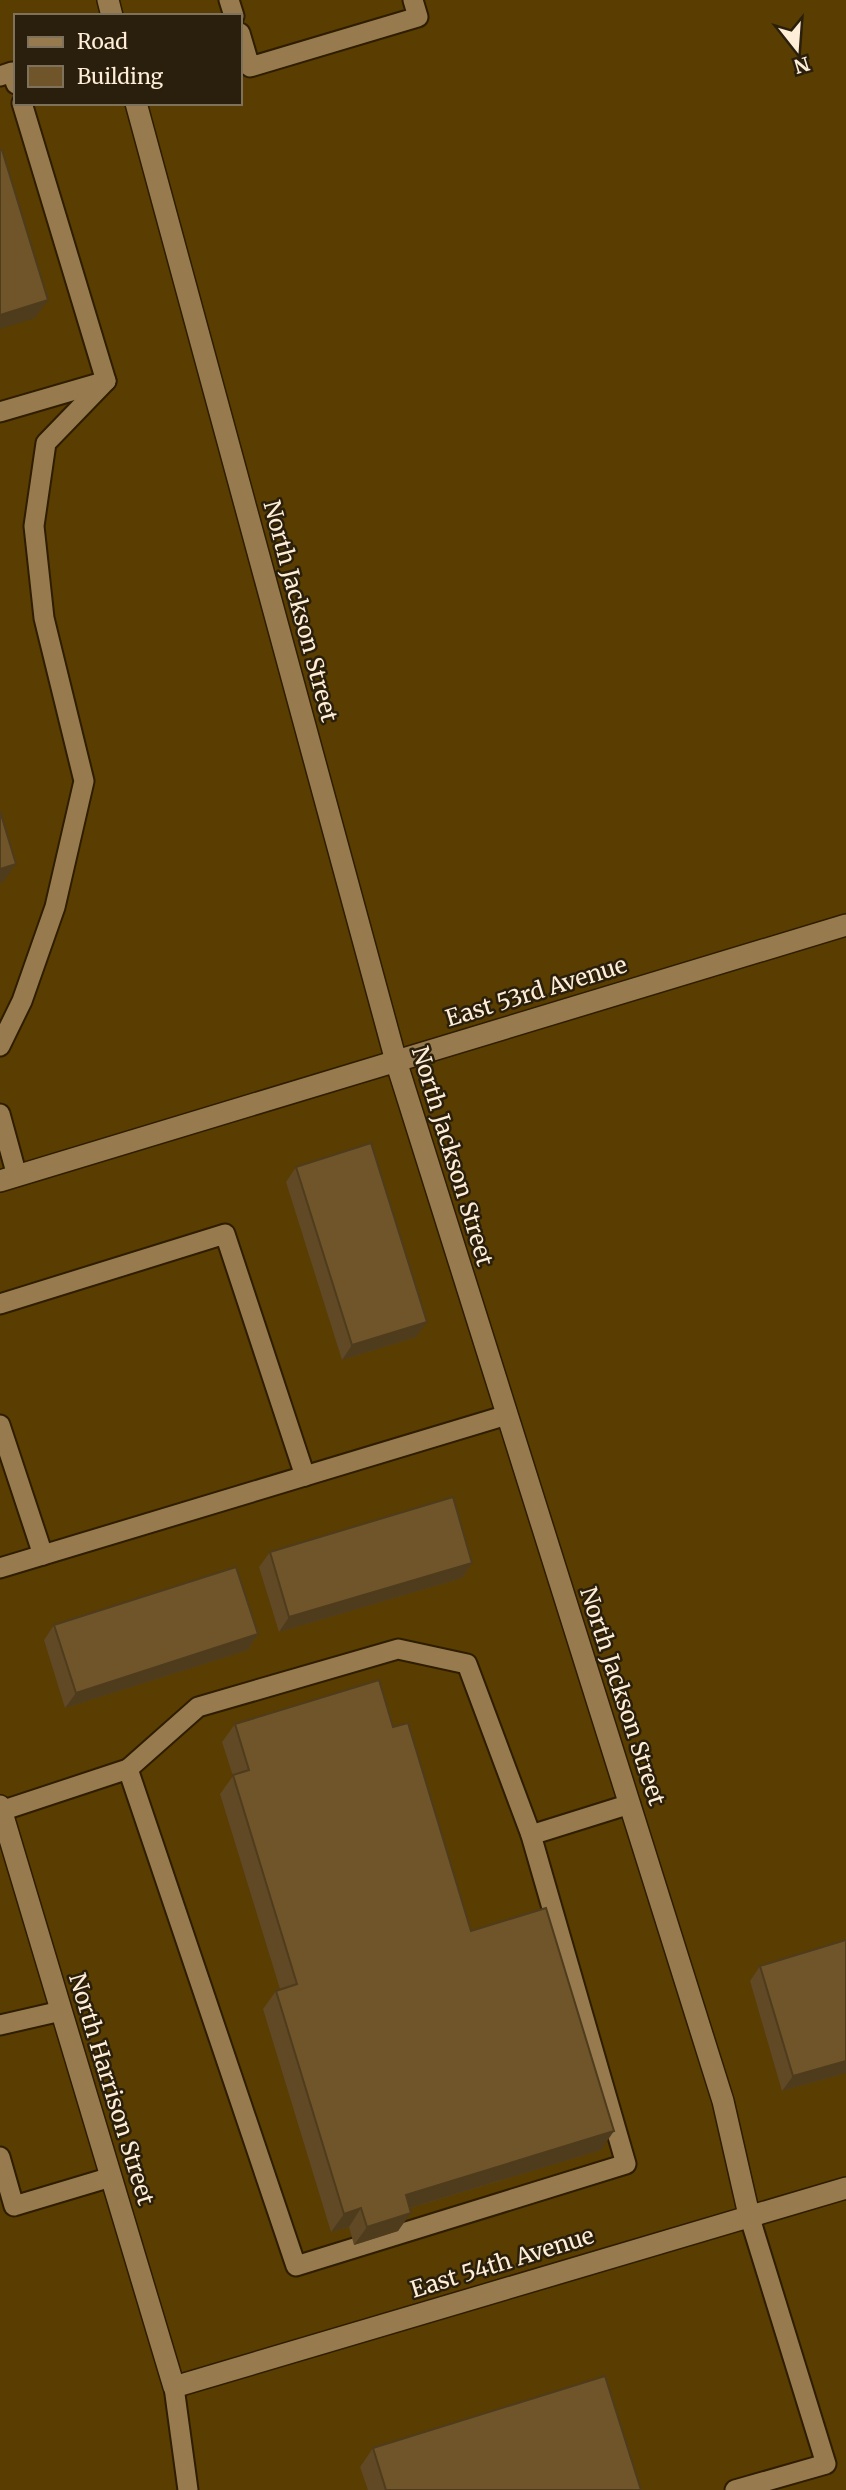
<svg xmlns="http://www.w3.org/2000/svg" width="846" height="2490" viewBox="0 0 846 2490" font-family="Merriweather,serif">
	<rect width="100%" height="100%" fill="#4e3403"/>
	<path fill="#5a3d00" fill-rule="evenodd" d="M0 0H846V2490H0ZM16 16H240V103H16Z"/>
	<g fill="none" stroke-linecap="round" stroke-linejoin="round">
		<defs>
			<g id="service">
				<path d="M229 0 234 16"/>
				<path d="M240 33 250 67 418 17 413 0"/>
				<path d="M0 76 12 72 16 84"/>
				<path d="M0 412 106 381 22 103"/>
				<path d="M0 1046 22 1001 55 907 84 781 44 618 34 526 46 443 106 381"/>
				<path d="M0 1114 17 1176"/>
				<path d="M0 1304 225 1234 305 1476"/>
				<path d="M0 1425 43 1555"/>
				<path d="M0 1568 507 1415"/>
				<path d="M128 1769 198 1707 398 1649 467 1664 531 1835"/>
				<path d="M1 1811 128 1769 296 2266 626 2164 531 1835 630 1804"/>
				<path d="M0 2025 61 2011"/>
				<path d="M0 2157 14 2206 111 2177"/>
				<path d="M174 2387 188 2490"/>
				<path d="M735 2490 826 2464 749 2215"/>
			</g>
			<g id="minor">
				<path d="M108 0 112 16"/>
				<path d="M136 103 396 1061 723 2101 749 2215"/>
				<path d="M0 1181 846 925"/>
				<path d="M0 1806 174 2387 846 2188"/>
			</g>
		</defs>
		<use href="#service" stroke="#2f1d00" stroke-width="23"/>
		<use href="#minor" stroke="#2f1d00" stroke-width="24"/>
		<use href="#service" stroke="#977b4f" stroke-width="19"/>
		<use href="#minor" stroke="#977b4f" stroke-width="21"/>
	</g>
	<g fill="#604924">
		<path d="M296 1167 416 1337 342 1360 286 1182Z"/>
		<path d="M270 1552 472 1563 462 1578 279 1632 259 1567Z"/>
		<path d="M54 1625 258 1634 248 1650 65 1708 44 1640Z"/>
		<path d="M235 1724 393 1727 471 1931 601 2150 410 2208 398 2231 354 2245 349 2227 331 2232 263 2009 276 1991 280 1989 220 1794 233 1776 222 1742Z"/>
		<path d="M760 1966 846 2073 782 2091 750 1981Z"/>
		<path d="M373 2448 641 2490H368L360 2467Z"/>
	</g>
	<g fill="#4e3c1d">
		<path d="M48 300 35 318 0 329V315Z"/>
		<path d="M16 864 3 882 0 883V869Z"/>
		<path d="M427 1322 416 1337 342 1360 352 1345Z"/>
		<path d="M472 1563 462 1578 279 1632 289 1617Z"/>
		<path d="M258 1634 248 1650 65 1708 76 1693Z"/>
		<path d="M846 2061V2073L782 2091 793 2076Z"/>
		<path d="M614 2131 601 2150 393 2213 406 2195Z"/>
		<path d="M361 2208 349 2227 331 2232 344 2214Z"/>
		<path d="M411 2213 398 2231 354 2245 367 2227Z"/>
	</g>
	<g fill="#70552a" stroke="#4e3c1d" stroke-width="2">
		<path d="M0 150H2L48 300 0 315Z"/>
		<path d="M0 811 16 864 0 869Z"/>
		<path d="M371 1143 427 1322 352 1345 296 1167Z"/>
		<path d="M453 1497 472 1563 289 1617 270 1552Z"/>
		<path d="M236 1567 258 1634 76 1693 54 1625Z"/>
		<path d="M379 1680 393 1727 408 1723 471 1931 546 1908 614 2131 406 2195 411 2213 367 2227 361 2208 344 2214 276 1991 297 1984 233 1775 249 1770 235 1724Z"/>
		<path d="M846 1940V2061L793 2076 760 1966Z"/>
		<path d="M605 2376 641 2490H386L373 2448Z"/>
	</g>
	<g text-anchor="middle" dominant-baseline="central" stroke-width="5" stroke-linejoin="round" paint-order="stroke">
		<g font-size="23" fill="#feeed7" stroke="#2a1f0c">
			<text transform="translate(301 611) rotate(75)">North Jackson Street</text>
			<text transform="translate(536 991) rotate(-17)">East 53rd Avenue</text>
			<text transform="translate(453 1156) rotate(73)">North Jackson Street</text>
			<text transform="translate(623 1696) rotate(72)">North Jackson Street</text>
			<text transform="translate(112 2089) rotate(73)">North Harrison Street</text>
			<text transform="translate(502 2262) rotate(-17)">East 54th Avenue</text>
		</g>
	</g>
	<rect x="14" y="14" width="228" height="91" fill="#2a1f0c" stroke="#7f725d" stroke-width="2"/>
	<rect x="28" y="37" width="35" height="10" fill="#977b4f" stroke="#7f725d" stroke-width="2"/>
	<text x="77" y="49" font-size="21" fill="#feeed7">Road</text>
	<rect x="28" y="66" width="35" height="21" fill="#70552a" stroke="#7f725d" stroke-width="2"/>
	<text x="77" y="84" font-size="21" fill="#feeed7">Building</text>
	<g transform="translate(797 49) rotate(163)" stroke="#2a1f0c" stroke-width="5" paint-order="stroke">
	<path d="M0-5L12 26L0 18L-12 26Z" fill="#feeed7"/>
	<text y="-10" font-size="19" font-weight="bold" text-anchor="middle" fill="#feeed7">N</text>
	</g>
</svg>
